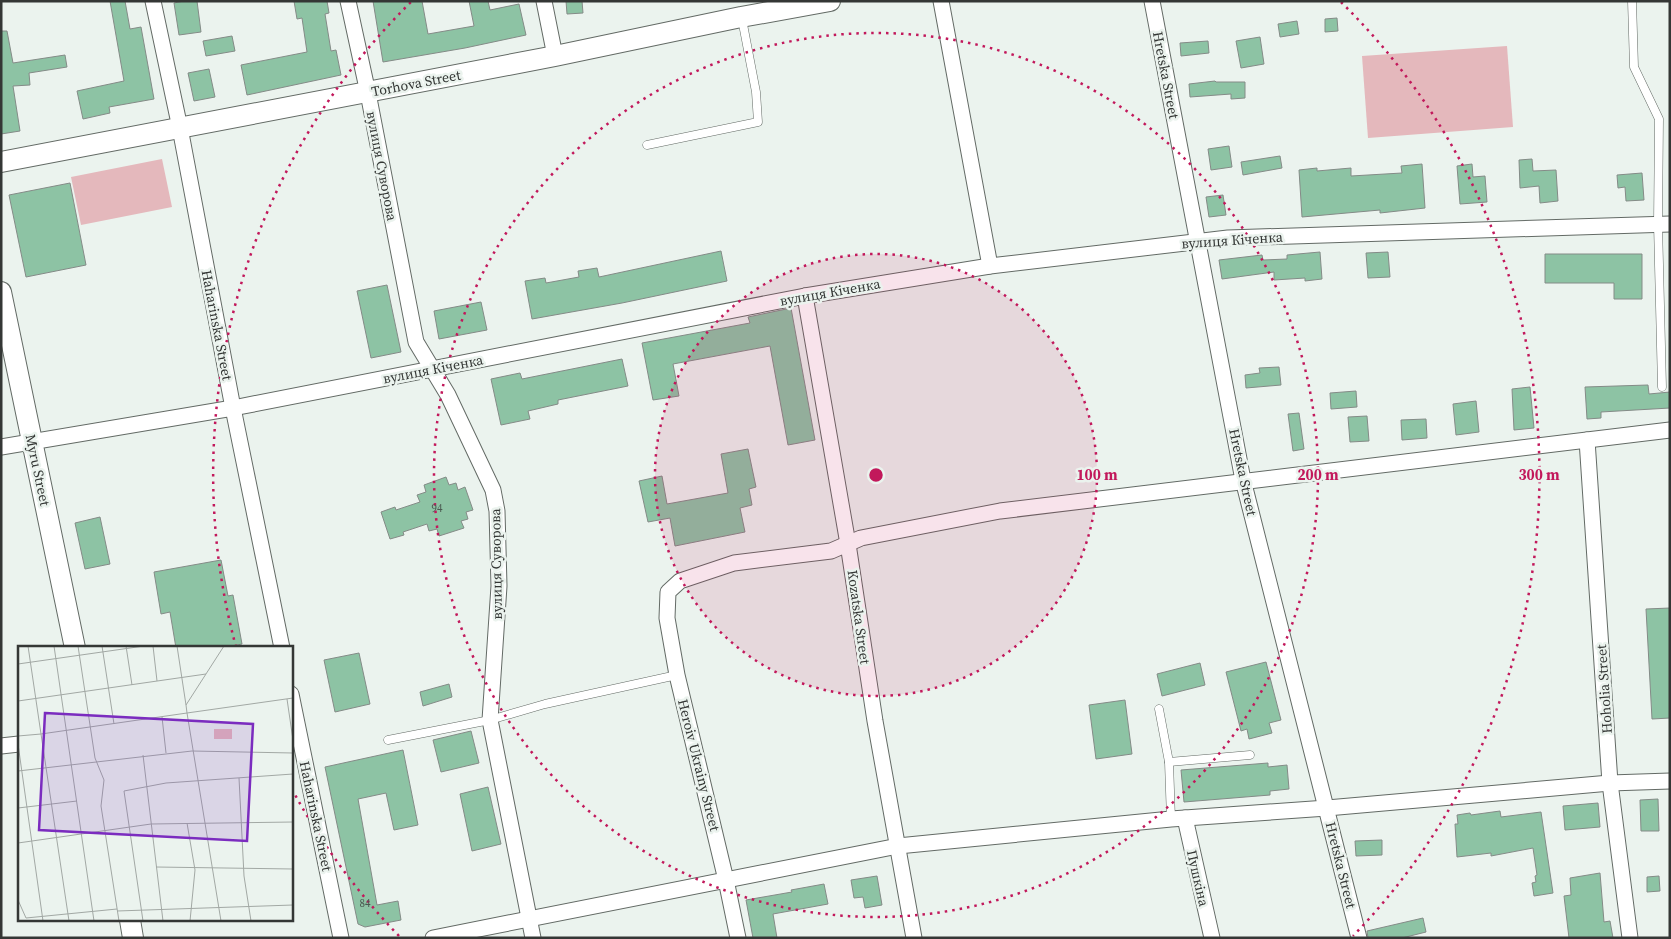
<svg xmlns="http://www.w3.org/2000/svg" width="1671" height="939" viewBox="0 0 1671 939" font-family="'Source Serif 4',serif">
	<rect width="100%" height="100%" fill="#ebf3ee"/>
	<g fill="#e4b8bc">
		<path d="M1507 46 1513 127 1368 138 1362 56Z"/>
		<path d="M162 159 172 207 81 225 71 177Z"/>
	</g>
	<g fill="#8dc3a4" stroke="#848b87">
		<path d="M110 1H125L130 29 141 27 154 99 109 107 110 113 83 119 77 91 124 81Z"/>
		<path d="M184 1H197L201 32 179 35 174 3Z"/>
		<path d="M294 1H327L329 13 325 14 331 51 336 50 341 75 247 95 241 65 307 52 302 18 297 19Z"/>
		<path d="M373 1H422L428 34 474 26 469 1H488L490 10 519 4 526 35 465 48 383 62Z"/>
		<path d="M566 1H582L583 13 567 14Z"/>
		<path d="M1337 18 1338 31 1325 32V19Z"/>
		<path d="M1297 21 1299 34 1280 37 1278 24Z"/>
		<path d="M1 31H7L13 63 65 55 67 67 29 73 30 85 13 86 20 131 1 134Z"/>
		<path d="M232 36 235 51 206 56 203 41Z"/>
		<path d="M1260 37 1264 64 1241 68 1236 41Z"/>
		<path d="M1208 41 1209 53 1181 56 1180 43Z"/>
		<path d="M209 69 215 97 194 101 188 73Z"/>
		<path d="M1215 81 1216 82H1245V98L1231 99V94L1190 97 1189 84Z"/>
		<path d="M1229 146 1232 167 1211 170 1208 149Z"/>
		<path d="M1280 156 1282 168 1243 175 1241 162Z"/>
		<path d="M1532 159 1533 171 1556 170 1558 201 1540 203 1539 186 1520 188 1519 160Z"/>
		<path d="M1422 164 1425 208 1380 213V210L1302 217 1299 170 1317 168V171L1351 168V176L1402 173 1401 166Z"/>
		<path d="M1472 164 1473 177 1485 176 1487 202 1460 204 1457 166Z"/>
		<path d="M1642 173 1644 200 1626 201 1625 187 1618 188 1617 175Z"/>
		<path d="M70 183 86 265 26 277 9 195Z"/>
		<path d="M1223 195 1226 215 1209 217 1206 197Z"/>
		<path d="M721 251 727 281 622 303 532 319 525 281 545 278 546 283 579 277 578 271 597 268 599 277Z"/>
		<path d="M1320 252 1322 279 1305 281V278L1274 280V272L1222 279 1219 260 1262 255 1263 260 1287 259V255Z"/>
		<path d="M1388 252 1390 277 1368 278 1366 253Z"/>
		<path d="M1545 254H1642V299H1614V283H1545Z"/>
		<path d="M387 285 401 352 371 358 357 291Z"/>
		<path d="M481 302 487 330 439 339 434 311Z"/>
		<path d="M791 308 815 440 788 445 770 346 673 364 679 396 653 400 642 343 750 323 748 317Z"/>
		<path d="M622 359 628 386 558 400V404L528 411 530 419 501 425 491 379 520 373 522 379Z"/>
		<path d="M1279 367 1281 385 1246 388 1245 375 1260 373 1259 368Z"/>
		<path d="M1648 385 1649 394 1670 392V408L1601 412V418L1587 419 1585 387Z"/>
		<path d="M1530 387 1534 428 1514 430 1512 389Z"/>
		<path d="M1356 391 1357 407 1331 409 1330 393Z"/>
		<path d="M1476 401 1479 432 1456 435 1453 404Z"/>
		<path d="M1299 413 1304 449 1293 451 1288 414Z"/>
		<path d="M1367 416 1369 441 1350 442 1348 417Z"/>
		<path d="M1426 419 1427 438 1402 440 1401 420Z"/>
		<path d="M748 449 756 487 749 489 752 505 740 508 745 532 675 546 670 518 648 522 639 481 662 476 667 504 728 493 721 454Z"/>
		<path d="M446 477 449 485 456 483 458 490 465 487 473 510 466 512 468 519 461 521 464 528 439 536 437 529 429 531 427 524 403 532 404 535 390 539 381 512 395 507 396 510 420 502 417 495 426 492 424 485Z"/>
		<path d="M100 517 110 564 85 569 75 523Z"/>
		<path d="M221 560 228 596 233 595 242 644 237 645 238 648H176L170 612 161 614 154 572Z"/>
		<path d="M1670 608V718L1652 719 1646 609Z"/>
		<path d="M359 653 370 704 335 712 324 660Z"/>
		<path d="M1266 662 1281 720 1269 723 1272 733 1249 739 1247 729 1241 731 1226 672Z"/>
		<path d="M1200 663 1205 685 1162 696 1157 674Z"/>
		<path d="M449 684 452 697 423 706 420 692Z"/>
		<path d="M1125 700 1132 754 1096 759 1089 705Z"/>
		<path d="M471 731 479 763 441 772 433 740Z"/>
		<path d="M403 750 418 825 394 830 386 793 358 799 377 905 398 901 401 920 365 927 358 924 325 767Z"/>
		<path d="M1268 763V767L1287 765 1289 789 1270 791V795L1184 802 1181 770Z"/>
		<path d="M488 787 501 844 472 851 460 794Z"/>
		<path d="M1658 799 1659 831H1641L1640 800Z"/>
		<path d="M1598 803 1600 827 1565 830 1563 806Z"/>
		<path d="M1500 811 1501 817 1541 812 1553 893 1534 896 1532 883 1536 882 1535 876 1537 875 1533 848 1491 856V853L1457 857 1455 824H1458L1457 815 1470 813 1471 815Z"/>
		<path d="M1382 840V855L1356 856 1355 841Z"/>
		<path d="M1600 873 1604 922 1610 921 1613 938H1569L1564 896 1571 895 1570 878Z"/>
		<path d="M877 876 882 905 865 908 863 897 854 898 851 880Z"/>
		<path d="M1659 876 1660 891 1647 892V877Z"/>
		<path d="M824 884 828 904 773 914 777 938H753L746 900 792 892 791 890Z"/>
		<path d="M1423 918 1426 932 1402 938H1368L1367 931Z"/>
	</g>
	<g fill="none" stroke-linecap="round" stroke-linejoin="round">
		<defs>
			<g id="service">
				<path d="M1632 1 1634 67 1659 119 1658 224 1662 387"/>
				<path d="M647 145 758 122 756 92 742 19"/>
				<path d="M1159 709 1169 762 1171 819"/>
				<path d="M388 740 490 720 545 704 677 675"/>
				<path d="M1169 762 1250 755"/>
			</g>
			<g id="minor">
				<path d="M153 1 180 128 233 408 282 648"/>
				<path d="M348 1 368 93 416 342 448 395 493 490 497 511 499 586 490 720 533 938"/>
				<path d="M544 1 555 56"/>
				<path d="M941 1 990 266"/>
				<path d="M1152 1 1243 480 1359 938"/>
				<path d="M805 296 848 544 875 721 914 938"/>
				<path d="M1587 440 1610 783 1630 938"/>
				<path d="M1 447 233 408 805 296 990 266 1228 238 1670 224"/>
				<path d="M291 694 341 938"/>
				<path d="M1 746 19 744"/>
				<path d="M1185 818 1212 938"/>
				<path d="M433 938 898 846 1171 819 1327 808 1610 783 1670 781"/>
				<path d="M738 938 726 880 677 675 667 618 668 592 680 581 734 563 831 551 861 538 1000 511 1670 430"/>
			</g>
			<g id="secondary">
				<path d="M1 162 555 56 741 17 830 1"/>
				<path d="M1 292 75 648"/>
				<path d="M130 920 133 938"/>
			</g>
		</defs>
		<use href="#service" stroke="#636a65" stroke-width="9"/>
		<use href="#minor" stroke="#636a65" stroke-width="17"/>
		<use href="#secondary" stroke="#636a65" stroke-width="22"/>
		<use href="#service" stroke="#fff" stroke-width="8"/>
		<use href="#minor" stroke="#fff" stroke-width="15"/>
		<use href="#secondary" stroke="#fff" stroke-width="20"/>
	</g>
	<circle cx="876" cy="475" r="221" fill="#c2185b" fill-opacity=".12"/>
	<g fill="none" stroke="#c2185b" stroke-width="2.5" stroke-dasharray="2.5 5">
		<circle cx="876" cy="475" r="221"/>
		<circle cx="876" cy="475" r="442"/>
		<path d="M399 936A663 663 0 0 1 293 791M236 647A663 663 0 0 1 411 2M1341 2A663 663 0 0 1 1353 936"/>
	</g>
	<g text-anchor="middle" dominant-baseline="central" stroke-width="5" stroke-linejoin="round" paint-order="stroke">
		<g font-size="11" fill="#4a5a51">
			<text x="437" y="508">94</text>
			<text x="365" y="903">84</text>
		</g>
		<g font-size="14" fill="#343735" stroke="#ebf3ee">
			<text transform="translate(1166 75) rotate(79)">Hretska Street</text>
			<text transform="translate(416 83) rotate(-11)">Torhova Street</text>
			<text transform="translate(382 166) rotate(79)">вулиця Суворова</text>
			<text transform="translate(1232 240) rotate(-4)">вулиця Кіченка</text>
			<text transform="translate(830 292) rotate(-10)">вулиця Кіченка</text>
			<text transform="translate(217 325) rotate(79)">Haharinska Street</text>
			<text transform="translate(433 369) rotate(-11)">вулиця Кіченка</text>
			<text transform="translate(38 470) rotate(78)">Myru Street</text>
			<text transform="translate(1243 472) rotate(78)">Hretska Street</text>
			<text transform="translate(496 564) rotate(-91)">вулиця Суворова</text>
			<text transform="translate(859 617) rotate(82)">Kozatska Street</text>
			<text transform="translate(1604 689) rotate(-94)">Hoholia Street</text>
			<text transform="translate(699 765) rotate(76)">Heroiv Ukrainy Street</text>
			<text transform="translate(316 816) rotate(78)">Haharinska Street</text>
			<text transform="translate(1341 865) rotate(76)">Hretska Street</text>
			<text transform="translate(1198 878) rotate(77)">Пушкіна</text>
		</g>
	</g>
	<g transform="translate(18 646)">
		<rect width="275" height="275" fill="#ebf3ee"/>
		<path d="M196 83H214V93H196Z" fill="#e4b8bc"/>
		<path fill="none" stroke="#a2a8a4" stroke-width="1" d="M36 0 76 275M60 0 77 112 86 134 83 160 101 275M84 0 96 78M108 0 114 39M135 0 139 35M159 0 168 59M0 18 126 0M269 53 275 94M0 55 188 28M144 71 148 107M0 90 23 88 10 0M0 98 25 275M125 109 145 275M0 125 174 105 275 107M221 132 226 230 233 275M0 162 59 155M169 177 177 224 172 275M0 197 133 178 275 176M138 221 275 223M0 254 8 272 99 263M99 265 275 259M51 275 23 88 169 67 168 59 206 0M125 275 106 145 148 137 275 128M203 275 169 67 275 52"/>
		<path fill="#7b2cbf" fill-opacity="0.15" stroke="#7b2cbf" stroke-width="2.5" d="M27 67 235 78 229 195 21 184Z"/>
		<rect width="275" height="275" fill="none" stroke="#343735" stroke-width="2.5"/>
	</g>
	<circle cx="876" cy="475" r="8" fill="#c2185b" stroke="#ebf3ee" stroke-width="2.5"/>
	<g font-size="15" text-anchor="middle" font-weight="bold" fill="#c2185b" stroke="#ebf3ee" stroke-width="5" stroke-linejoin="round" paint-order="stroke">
		<text x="1097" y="480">100 m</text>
		<text x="1318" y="480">200 m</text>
		<text x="1539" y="480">300 m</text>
	</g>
	<rect width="1671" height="939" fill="none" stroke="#343735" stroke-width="5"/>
</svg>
